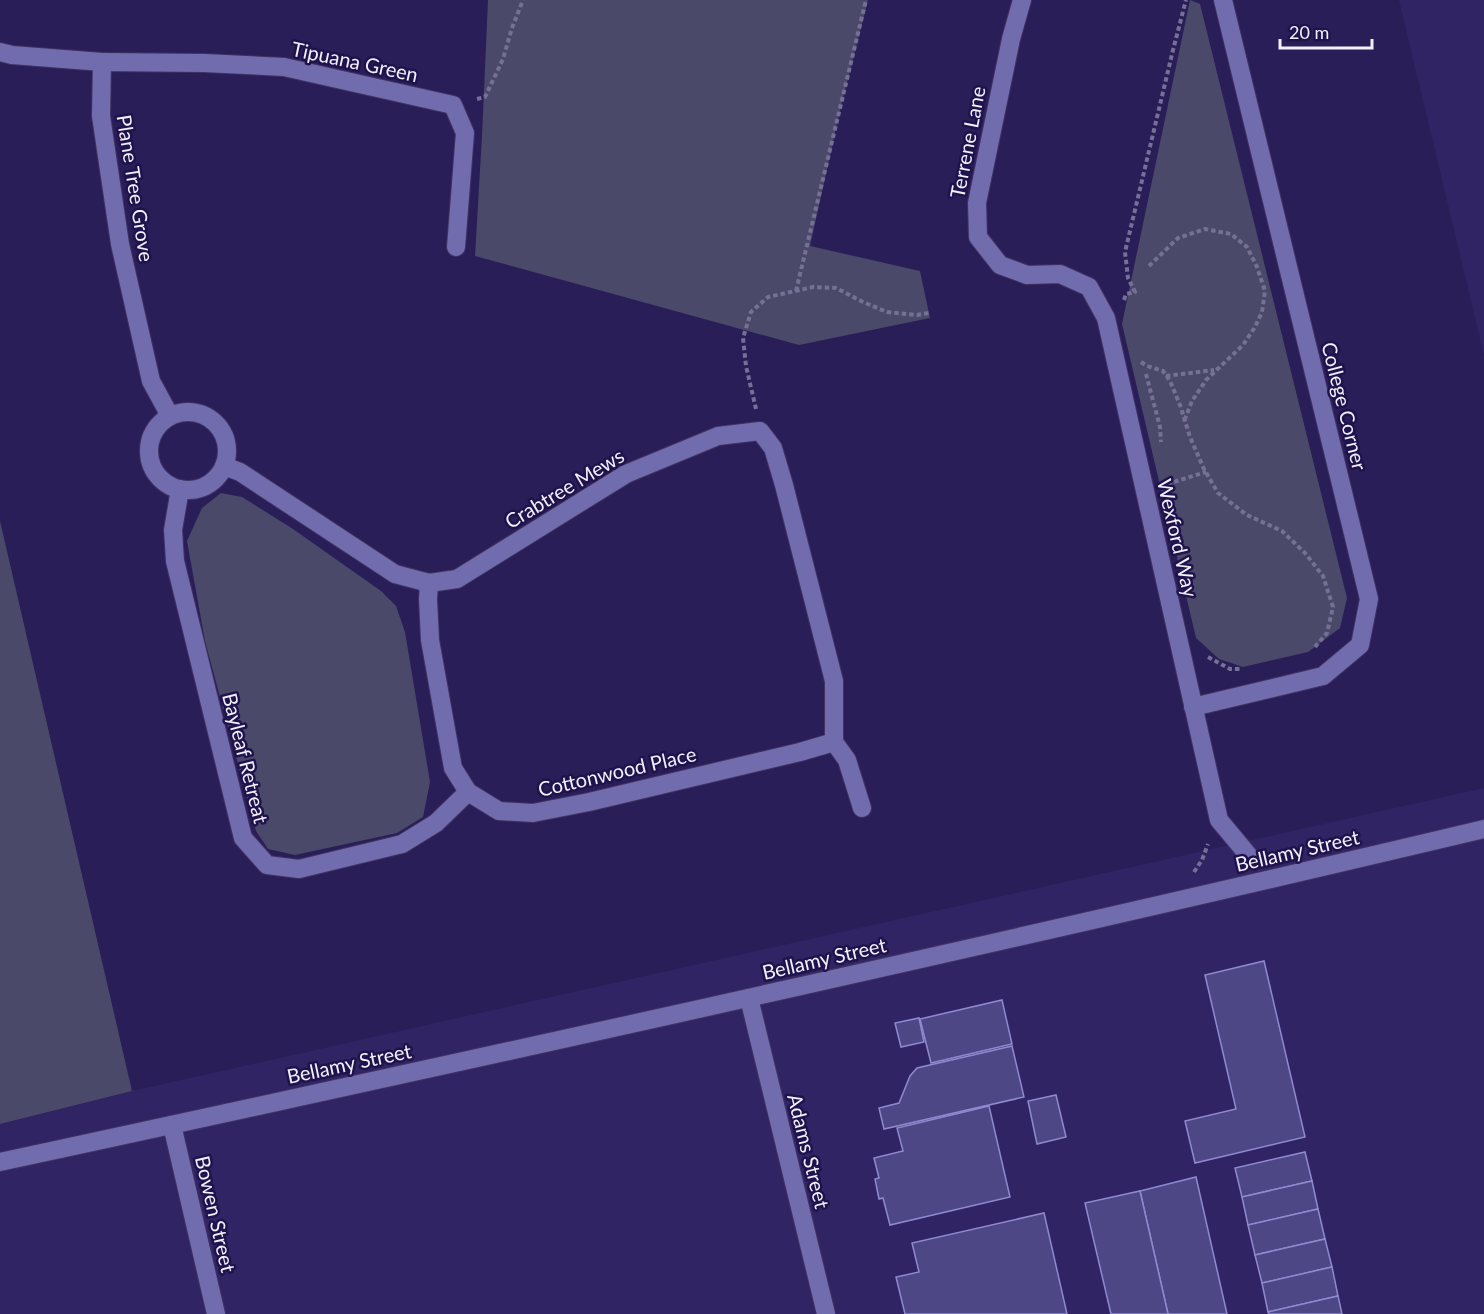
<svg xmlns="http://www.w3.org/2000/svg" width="1484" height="1314" viewBox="0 0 1484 1314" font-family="Lato,sans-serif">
	<rect width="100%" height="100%" fill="#291e58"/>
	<g fill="#302465">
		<path d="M1399 0H1484V355Z"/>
		<path d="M1484 788V1314H0V1124L132 1091Z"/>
	</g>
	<g fill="#4a4969">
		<path d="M488 0H868L840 110 810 246 920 271 930 318 799 345 475 256 482 136Z"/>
		<path d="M1190 0 1200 4 1347 598 1340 628 1308 652 1243 667 1219 659 1196 638 1122 324Z"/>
		<path d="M221 493 242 497 293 529 381 591 396 606 405 632 430 782 423 817 397 833 295 855 268 849 256 831 205 641 187 541 202 508Z"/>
		<path d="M0 521 132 1091 0 1124Z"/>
	</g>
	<g fill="#4d4785" stroke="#8f8acf" stroke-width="1.5">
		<path d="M1264 961 1305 1137 1195 1163 1185 1121 1236 1109 1205 975Z"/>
		<path d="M1002 1000 1012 1044 931 1063 920 1019Z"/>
		<path d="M919 1018 924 1042 901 1047 895 1023Z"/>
		<path d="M1012 1046 1024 1097 884 1129 879 1108 899 1103 910 1076 917 1068Z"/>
		<path d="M1056 1095 1066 1137 1037 1144 1028 1101Z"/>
		<path d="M989 1106 1010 1197 890 1225 883 1198 879 1199 875 1179 879 1178 874 1158 903 1151 897 1128Z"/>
		<path d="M1305 1152 1312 1181 1242 1197 1235 1168Z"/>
		<path d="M1196 1177 1227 1314H1168L1140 1191Z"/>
		<path d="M1312 1181 1318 1209 1248 1225 1242 1197Z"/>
		<path d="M1140 1191 1168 1314H1111L1085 1203Z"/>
		<path d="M1318 1209 1325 1239 1255 1255 1248 1225Z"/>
		<path d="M1044 1213 1067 1314H905L896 1277 919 1272 912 1243Z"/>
		<path d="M1325 1239 1332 1267 1262 1283 1255 1255Z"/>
		<path d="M1332 1267 1338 1296 1268 1312 1262 1283Z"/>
		<path d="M1338 1296 1342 1314H1269L1268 1312Z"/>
	</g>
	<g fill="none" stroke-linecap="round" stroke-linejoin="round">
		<defs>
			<g id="minor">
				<path d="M1022 0 1011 39 977 203 978 237 1000 265 1027 275 1060 274 1089 287 1106 318 1219 820 1249 856"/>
				<path d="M0 52 12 55 102 62 101 116 120 244 151 381 170 416"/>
				<path d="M102 62 204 63 284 67 453 105 465 133 456 247"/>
				<circle cx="188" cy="451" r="39"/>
				<path d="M224 466 240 472 395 574 429 583 457 579 626 474 718 436 760 431 773 448 784 485 834 681V742L847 760 862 808"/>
				<path d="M180 489 173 530 175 561 243 838 267 865 299 869 402 844 436 823 468 792"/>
				<path d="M429 583 428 599 430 640 453 768 468 792 499 811 533 813 589 802 800 752 834 742"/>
				<path d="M1193 707 1323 676 1360 645 1369 599 1223 0"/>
				<path d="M749 998 826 1314"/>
				<path d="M172 1125 216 1314"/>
				<path d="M0 1162C496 1055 991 946 1484 829"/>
			</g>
		</defs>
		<use href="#minor" stroke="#403362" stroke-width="20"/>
		<g stroke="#767096" stroke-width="4" stroke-dasharray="4.5 3" stroke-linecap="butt">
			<path d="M477 99 485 97 503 59 512 28 523 0"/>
			<path d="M1149 266 1178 238 1205 229 1231 234 1247 247 1257 267 1265 291 1262 312 1255 327 1243 345 1206 380 1192 401 1185 419"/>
			<path d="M796 291 866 0"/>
			<path d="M1124 300 1126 294 1135 292 1128 278 1125 252 1173 50 1186 0"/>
			<path d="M1141 362 1147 366 1163 371 1170 381 1180 405 1190 437 1204 469 1218 493 1247 515 1282 531 1305 553 1323 576 1333 607 1327 633 1314 648"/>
			<path d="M1146 374 1160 427 1161 442"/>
			<path d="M1166 376 1214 370"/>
			<path d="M756 409 746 366 743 338 751 312 768 297 813 287 836 288 863 302 887 312 917 315 929 313"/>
			<path d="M1167 484 1206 472"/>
			<path d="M1208 657 1230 669H1240"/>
			<path d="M1194 872 1202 860 1208 844"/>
		</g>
		<use href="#minor" stroke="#716cad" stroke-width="18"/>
	</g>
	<g text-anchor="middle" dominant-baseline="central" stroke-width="5" stroke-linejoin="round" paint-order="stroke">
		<g font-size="20" fill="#f1f1f9" stroke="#20134d">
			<text transform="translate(355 61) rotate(12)">Tipuana Green</text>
			<text transform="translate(967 142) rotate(-79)">Terrene Lane</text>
			<text transform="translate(136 188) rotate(81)">Plane Tree Grove</text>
			<text transform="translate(1345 406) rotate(76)">College Corner</text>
			<text transform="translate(564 488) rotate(-31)">Crabtree Mews</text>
			<text transform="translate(1178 538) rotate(77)">Wexford Way</text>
			<text transform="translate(246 758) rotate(76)">Bayleaf Retreat</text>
			<text transform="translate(617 771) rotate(-13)">Cottonwood Place</text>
			<text transform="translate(1297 850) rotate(-13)">Bellamy Street</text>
			<text transform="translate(824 958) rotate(-13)">Bellamy Street</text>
			<text transform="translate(349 1063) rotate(-12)">Bellamy Street</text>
			<text transform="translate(809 1151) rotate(76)">Adams Street</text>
			<text transform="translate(216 1214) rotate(77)">Bowen Street</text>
		</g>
	</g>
	<path d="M1280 39v9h92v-9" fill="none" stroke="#f1f1f9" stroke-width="3"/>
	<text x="1289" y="39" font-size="18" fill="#f1f1f9" stroke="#20134d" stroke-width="4.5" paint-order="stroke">20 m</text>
</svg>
